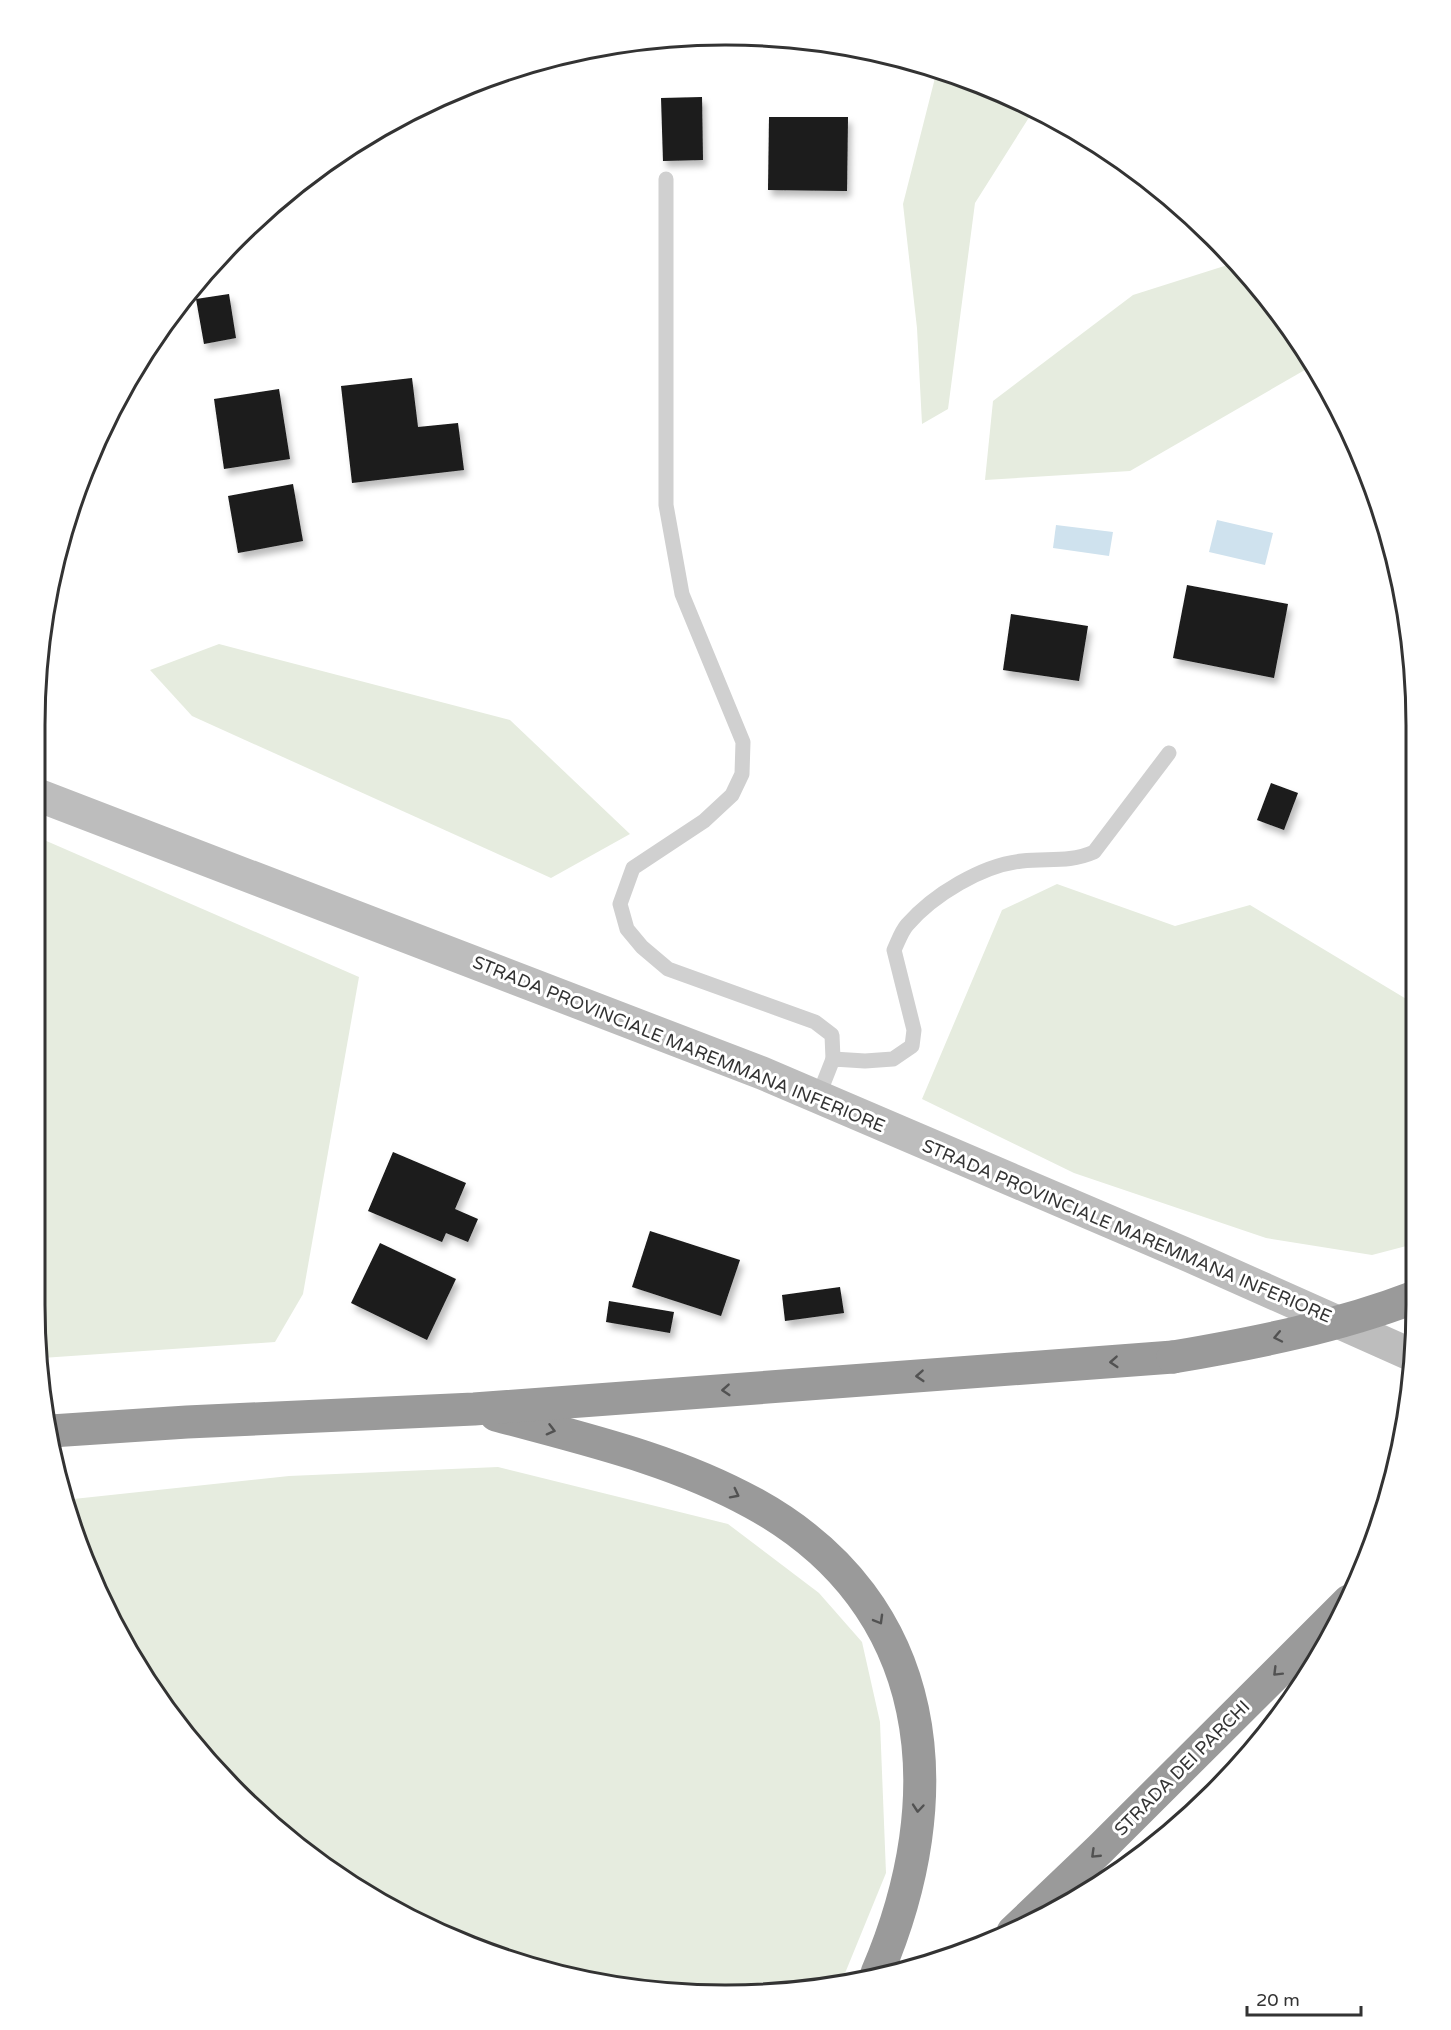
<svg xmlns="http://www.w3.org/2000/svg" width="1451" height="2030" viewBox="0 0 1451 2030" font-family="'Varela Round',sans-serif">
  <defs>
    <filter id="shadow"><feDropShadow dx="3.5" dy="6" stdDeviation="3" flood-color="#0004"/></filter>
  </defs>
  <rect width="100%" height="100%" fill="#fff"/>
  <g fill="#e6ecdf">
    <path d="M937 70 1035 108 975 203 948 409 922 424 917 328 903 204Z"/>
    <path d="M1237 262 1245 270 1310 367 1130 471 985 480 993 401 1133 295Z"/>
    <path d="M219 644 510 720 630 834 551 878 192 716 150 670Z"/>
    <path d="M35 836 359 977 303 1294 275 1342 42 1358 35 1304Z"/>
    <path d="M1057 884 1175 926 1250 905 1413 1003 1414 1244 1372 1255 1266 1238 1074 1173 922 1099 1002 910Z"/>
    <path d="M498 1467 728 1524 819 1593 862 1642 880 1722 886 1873 841 1983 815 1990H635L546 1972 420 1924 270 1824 151 1688 87 1569 64 1500 289 1476Z"/>
  </g>
  <g fill="#cfe2ee">
    <path d="M1217 520 1273 533 1265 565 1209 552Z"/>
    <path d="M1056 525 1113 532 1109 556 1053 548Z"/>
  </g>
  <g fill="#1a1a1a" filter="url(#shadow)">
    <path d="M702 97 703 160 663 161 661 98Z"/>
    <path d="M769 117H848L847 191 768 190Z"/>
    <path d="M229 294 236 338 204 344 196 299Z"/>
    <path d="M412 378 418 427 458 423 464 470 352 483 341 386Z"/>
    <path d="M279 389 290 459 224 469 214 399Z"/>
    <path d="M293 484 303 541 238 553 228 496Z"/>
    <path d="M1187 585 1288 604 1274 678 1173 658Z"/>
    <path d="M1011 614 1088 626 1079 681 1003 670Z"/>
    <path d="M1271 783 1298 793 1284 830 1257 820Z"/>
    <path d="M393 1152 466 1183 455 1209 478 1219 468 1242 446 1233 442 1242 368 1211Z"/>
    <path d="M650 1231 740 1260 721 1316 632 1287Z"/>
    <path d="M380 1243 456 1279 427 1340 351 1303Z"/>
    <path d="M840 1287 844 1313 785 1321 782 1295Z"/>
    <path d="M609 1301 674 1312 670 1333 606 1322Z"/>
  </g>
  <g fill="none" stroke-linecap="round" stroke-linejoin="round">
    <g stroke="#d0d0d0" stroke-width="15">
      <path d="M666 179V505L682 594 743 742 742 774 732 795 704 821 633 868 620 904 627 929 642 947 668 969 815 1022 832 1035 833 1059"/>
      <path d="M818 1097 833 1059 865 1061 893 1059 912 1046 914 1030 894 950C898 942 901 932 907 925 933 895 982 865 1022 861 1048 858 1069 863 1094 852L1169 753"/>
    </g>
    <path stroke="#bdbdbd" stroke-width="33" d="M35 794 762 1073 1183 1253 1414 1356"/>
    <g stroke="#9a9a9a" stroke-width="33">
      <path d="M496 1415C584 1439 673 1459 753 1503 937 1604 953 1796 877 1973"/>
      <path d="M51 1431 187 1422 474 1409 1173 1357"/>
      <path d="M1013 1932 1100 1849 1349 1601"/>
    </g>
    <path stroke="#9a9a9a" stroke-width="33" d="M1173 1357C1255 1343 1337 1327 1415 1297"/>
  </g>
  <defs><path id="oneway-chevron" d="M-2-3.5L2.5 0L-2 3.5" fill="none" stroke-width="1.6" stroke-linecap="round" stroke-linejoin="round" transform="scale(1.5)"/></defs>
  <g stroke="#525252">
    <use href="#oneway-chevron" transform="translate(1278 1337) rotate(168)"/>
    <use href="#oneway-chevron" transform="translate(1114 1362) rotate(176)"/>
    <use href="#oneway-chevron" transform="translate(920 1376) rotate(176)"/>
    <use href="#oneway-chevron" transform="translate(726 1390) rotate(176)"/>
    <use href="#oneway-chevron" transform="translate(551 1430) rotate(15)"/>
    <use href="#oneway-chevron" transform="translate(735 1494) rotate(27)"/>
    <use href="#oneway-chevron" transform="translate(879 1620) rotate(60)"/>
    <use href="#oneway-chevron" transform="translate(1277 1672) rotate(135)"/>
    <use href="#oneway-chevron" transform="translate(918 1808) rotate(95)"/>
    <use href="#oneway-chevron" transform="translate(1095 1854) rotate(136)"/>
  </g>
  <g text-anchor="middle" dominant-baseline="central" stroke-width="6" stroke-linejoin="round" paint-order="stroke">
    <g font-size="18" fill="#333" stroke="#fff">
      <text transform="translate(679 1044) rotate(22)">STRADA PROVINCIALE MAREMMANA INFERIORE</text>
      <text transform="translate(1127 1231) rotate(23)">STRADA PROVINCIALE MAREMMANA INFERIORE</text>
      <text transform="translate(1182 1768) rotate(-45)">STRADA DEI PARCHI</text>
    </g>
  </g>
  <path d="M0 0H1451V2030H0ZM725 45H726A680 680 0 0 1 1406 725V1305A680 680 0 0 1 726 1985H725A680 680 0 0 1 45 1305V725A680 680 0 0 1 725 45Z" fill="#fff" fill-rule="evenodd"/>
  <path fill="none" stroke="#333" stroke-width="3" d="M725 45H726A680 680 0 0 1 1406 725V1305A680 680 0 0 1 726 1985H725A680 680 0 0 1 45 1305V725A680 680 0 0 1 725 45Z"/>
  <path d="M1247 2006v9h114v-9" fill="none" stroke="#333333" stroke-width="3"/>
  <text x="1256" y="2006" font-size="18" fill="#333333" stroke="#ffffff" stroke-width="4.5" paint-order="stroke">20 m</text>
</svg>
